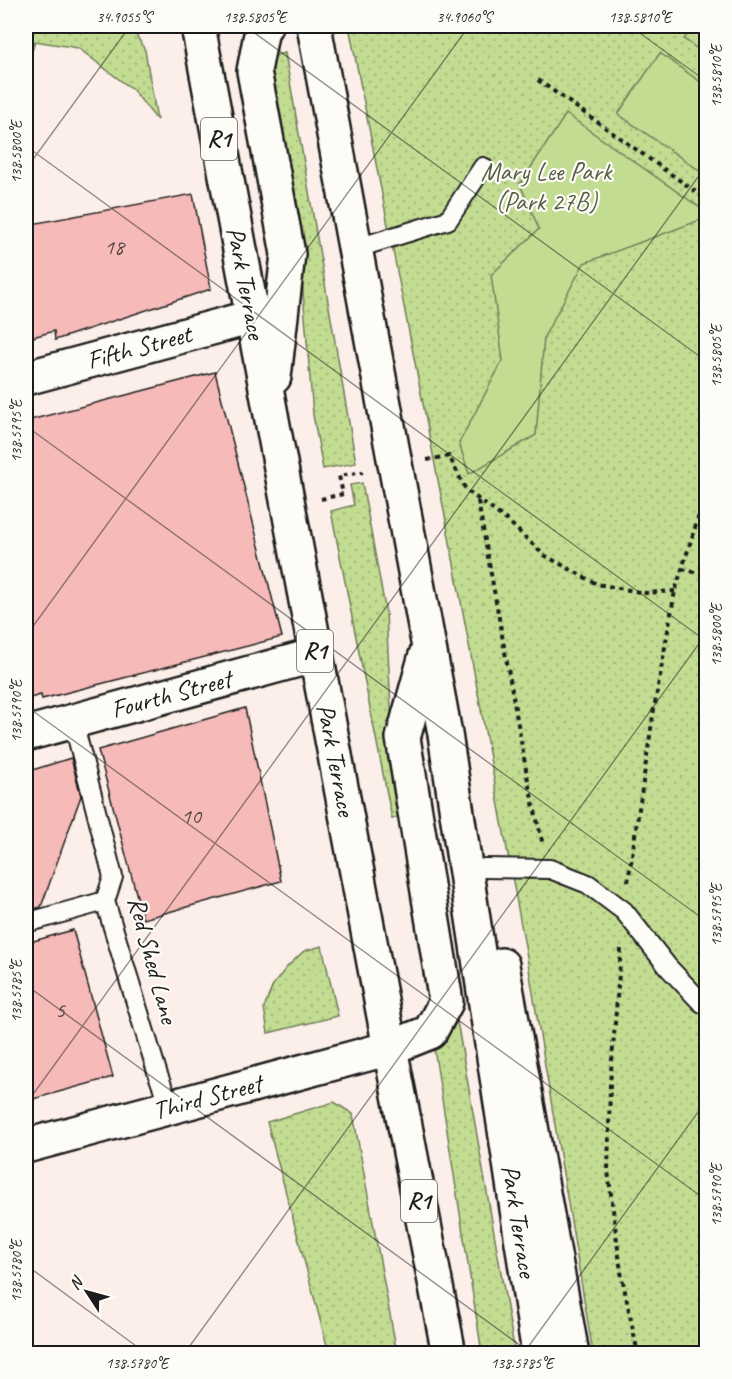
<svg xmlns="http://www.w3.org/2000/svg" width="732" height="1379" viewBox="0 0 732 1379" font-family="Caveat,sans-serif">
  <defs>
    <pattern id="green-dots" width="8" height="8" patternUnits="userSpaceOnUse" patternTransform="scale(1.5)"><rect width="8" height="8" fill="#c2dc92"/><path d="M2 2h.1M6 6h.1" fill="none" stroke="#a6bc7d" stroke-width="1.8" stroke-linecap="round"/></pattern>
  </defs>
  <rect width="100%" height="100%" fill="#fcefea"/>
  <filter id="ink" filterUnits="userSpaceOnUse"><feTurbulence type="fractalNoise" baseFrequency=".0167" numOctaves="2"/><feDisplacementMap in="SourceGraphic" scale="12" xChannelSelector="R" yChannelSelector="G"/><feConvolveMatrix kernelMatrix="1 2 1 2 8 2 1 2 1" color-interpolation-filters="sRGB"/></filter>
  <g filter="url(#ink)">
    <g fill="url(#green-dots)" stroke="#6f7c57" stroke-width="1.5">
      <path d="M26 26H131L145 50 157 120 133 90 78 48 35 41 29 62 26 60Z"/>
      <path d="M349 26H706V1353H593L527 957 446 521Z"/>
      <path d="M285 53 356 463 323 469 313 415 299 243 271 82 272 56Z"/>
      <path d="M362 483 386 613 392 728 407 815 392 819 331 511 354 505 350 485Z"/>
      <path d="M322 946 338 1016 268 1033 264 1008 273 985 286 968 304 951Z"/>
      <path d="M457 1021 515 1353H482L434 1048C445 1041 451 1033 457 1021Z"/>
      <path d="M334 1102 353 1114 397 1353H329L267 1122Z"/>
    </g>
    <g fill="#c2dc92" stroke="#6f7c57" stroke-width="1.5">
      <path d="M694 26H706V55L684 39Z"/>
      <path d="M660 53 706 86V175L618 114Z"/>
      <path d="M566 114 706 212V218L584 263 544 337 536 435 469 474 459 443 503 360 491 275 539 229 520 184Z"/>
    </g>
    <g fill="#f6bab8" stroke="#1c1c1c" stroke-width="1.5">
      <path d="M193 194 211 289 55 340 54 331 26 339V225Z"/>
      <path d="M215 372 282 637 42 699 41 695 26 699V421Z"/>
      <path d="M245 708 281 881 143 919 98 750Z"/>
      <path d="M71 758 81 796 41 907 26 911V772Z"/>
      <path d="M73 930 113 1077 26 1101V943Z"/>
    </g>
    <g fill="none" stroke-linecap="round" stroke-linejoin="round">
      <g stroke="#1c1c1c" stroke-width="22">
        <g id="lane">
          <path d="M354 249 448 220 483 167"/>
          <path d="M73 721 113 877 105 901 158 1075 170 1107"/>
          <path d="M484 868 550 869 588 884 624 911 668 967 701 1002 706 1005"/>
          <path d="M26 923 105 901"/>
        </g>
      </g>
      <g stroke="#1c1c1c" stroke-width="38">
        <g id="street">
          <path d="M26 378 252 317"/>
          <path d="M26 734 316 655"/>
          <path d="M26 1146 390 1048"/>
        </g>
      </g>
      <g stroke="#1c1c1c" stroke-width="38">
        <g id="highway">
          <path d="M198 26 390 1048 449 1354"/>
          <path d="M265 26 262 29 254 71 288 254 274 377"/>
          <path d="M314 26 445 734 539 1354"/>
          <path d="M502 965 572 1354"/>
          <path d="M390 1048 430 1032 446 1002 403 738 426 655"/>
        </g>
      </g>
      <g stroke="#1c1c1c" stroke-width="4" stroke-dasharray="4.5 4.5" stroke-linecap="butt">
        <path d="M538 80 706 199"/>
        <path d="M427 460 449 456 466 490 509 522 544 555 597 584 645 593 675 591"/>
        <path d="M321 499 343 494 339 476 363 472"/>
        <path d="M478 501 529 786 543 845"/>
        <path d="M682 569 706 575"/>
        <path d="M628 882 654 709 675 591 706 493"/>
        <path d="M621 949 610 1084 608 1171 621 1272 638 1354"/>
      </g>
      <use href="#lane" stroke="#fdfcf7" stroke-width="18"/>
      <use href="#street" stroke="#fdfcf7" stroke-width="33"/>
      <use href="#highway" stroke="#fdfcf7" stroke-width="33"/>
    </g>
  </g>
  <path fill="none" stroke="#1c1c1c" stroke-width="1.5" stroke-opacity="0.45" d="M245 26 706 361M630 26 706 81M26 146 706 641M26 169 130 26M26 426 706 921M26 636 469 26M26 706 706 1200M26 985 532 1354M26 1104 706 166M26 1265 147 1354M184 1354 706 634M523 1354 706 1101"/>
  <g text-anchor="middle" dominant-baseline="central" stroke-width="4.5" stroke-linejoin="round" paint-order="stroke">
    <g font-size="22" fill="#524443">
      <text x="114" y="247">18</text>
      <text x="191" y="816">10</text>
      <text x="60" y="1010">5</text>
    </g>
    <g fill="#fdfcf7" stroke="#605f5e" stroke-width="1.5">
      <rect x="201" y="118" width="36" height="42" rx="4.5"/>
      <rect x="297" y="630" width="36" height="42" rx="4.5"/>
      <rect x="401" y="1180" width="36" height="42" rx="4.5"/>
    </g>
    <g font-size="24" font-weight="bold" fill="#1c1c1c">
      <text x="219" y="139">R1</text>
      <text x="315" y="651">R1</text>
      <text x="419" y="1201">R1</text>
    </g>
    <g font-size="26" fill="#565f45" stroke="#fdfcf7">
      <text x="546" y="171">Mary Lee Park<tspan x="546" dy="30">(Park 27B)</tspan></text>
    </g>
    <g font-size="26" fill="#1c1c1c" stroke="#fdfcf7">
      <text transform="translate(246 283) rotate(79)">Park Terrace</text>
      <text transform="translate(139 347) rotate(-15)">Fifth Street</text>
      <text transform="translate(171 694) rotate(-15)">Fourth Street</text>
      <text transform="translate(336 760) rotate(79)">Park Terrace</text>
      <text transform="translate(153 960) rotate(75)">Red Shed Lane</text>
      <text transform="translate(207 1097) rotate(-15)">Third Street</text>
      <text transform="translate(519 1221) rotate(81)">Park Terrace</text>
    </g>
  </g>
  <rect width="732" height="1379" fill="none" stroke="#fdfcf7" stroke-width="66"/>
  <g transform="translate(87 1292) rotate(306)" stroke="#fdfcf7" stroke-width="4.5" paint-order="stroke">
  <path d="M0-4.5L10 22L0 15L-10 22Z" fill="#1c1c1c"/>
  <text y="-9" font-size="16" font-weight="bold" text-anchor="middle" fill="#1c1c1c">N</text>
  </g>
  <rect x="33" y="33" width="666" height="1313" fill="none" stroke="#1c1c1c" stroke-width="2"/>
  <g font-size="15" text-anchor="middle" fill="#1c1c1c">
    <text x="124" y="22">34.9055°S</text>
    <text x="255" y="22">138.5805°E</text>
    <text x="464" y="22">34.9060°S</text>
    <text x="640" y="22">138.5810°E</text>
    <text transform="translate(716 76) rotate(-90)" y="5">138.5810°E</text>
    <text transform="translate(16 152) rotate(-90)" y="5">138.5800°E</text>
    <text transform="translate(716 356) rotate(-90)" y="5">138.5805°E</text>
    <text transform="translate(16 431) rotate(-90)" y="5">138.5795°E</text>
    <text transform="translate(716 635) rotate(-90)" y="5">138.5800°E</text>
    <text transform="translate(16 711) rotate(-90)" y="5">138.5790°E</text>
    <text transform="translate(716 915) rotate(-90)" y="5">138.5795°E</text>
    <text transform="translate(16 991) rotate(-90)" y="5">138.5785°E</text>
    <text transform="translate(716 1195) rotate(-90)" y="5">138.5790°E</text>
    <text transform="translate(16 1271) rotate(-90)" y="5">138.5780°E</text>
    <text x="137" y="1368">138.5780°E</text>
    <text x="522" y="1368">138.5785°E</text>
  </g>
</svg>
